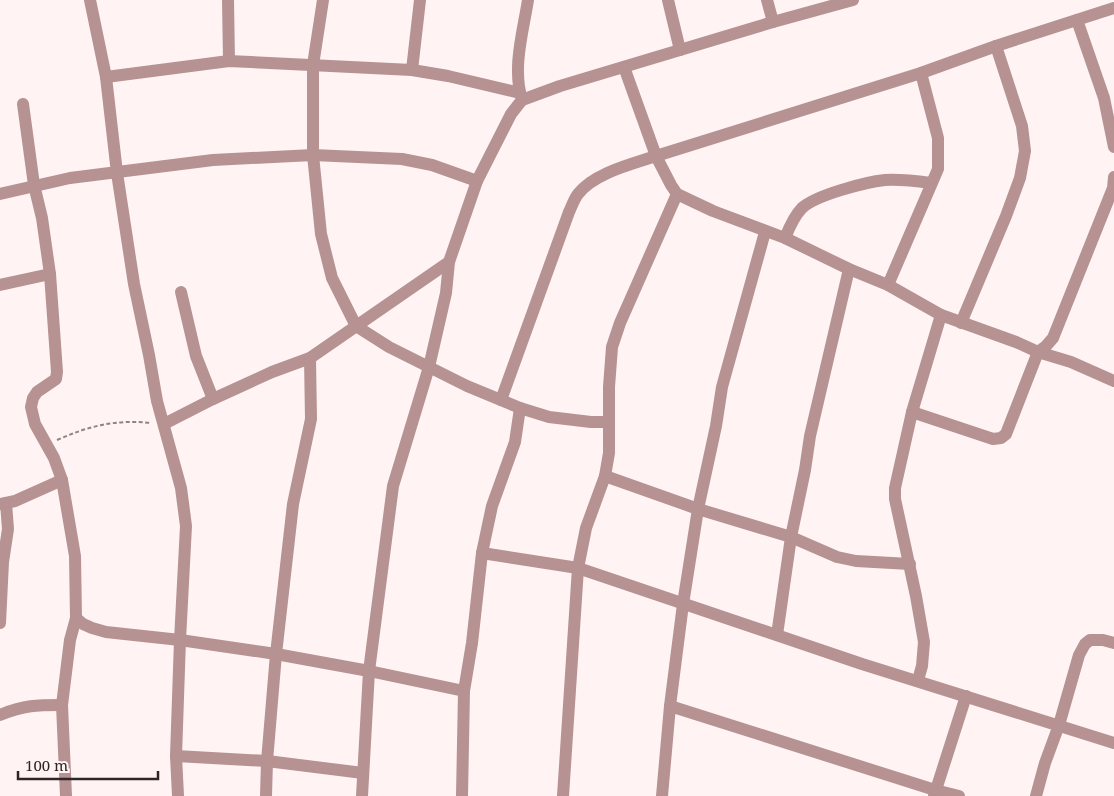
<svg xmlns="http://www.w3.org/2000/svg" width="1114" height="796" viewBox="0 0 1114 796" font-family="'Noto Serif',serif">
  <rect width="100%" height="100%" fill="#fff3f3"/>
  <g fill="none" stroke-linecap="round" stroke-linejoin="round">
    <path stroke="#8f8383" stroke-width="2" stroke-dasharray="4 2.5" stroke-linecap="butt" d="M57 440C89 426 116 419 151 423"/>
    <g stroke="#b79292" stroke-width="12">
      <path d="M90 0 106 77 117 173 134 284 149 355 157 401 181 488 186 526 180 640 176 756 178 796"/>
      <path d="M228 0 229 61"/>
      <path d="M323 0 313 65V155L321 234 332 278 356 326 389 347 467 386 520 408 549 417 591 422H609"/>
      <path d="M668 0 680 50"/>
      <path d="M767 0 773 22"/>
      <path d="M1077 20 1104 98 1114 147"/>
      <path d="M624 67 656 156 671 185 677 194 713 211 785 238 849 269 888 285 941 315 1016 342 1038 352 1071 362 1114 381"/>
      <path d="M412 70 420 0"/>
      <path d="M106 77 229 61 412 70 448 76 520 93"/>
      <path d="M522 100C512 68 523 32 528 0"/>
      <path d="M23 104 34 185 42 218 50 274 57 372 56 379 37 392 33 398 31 407 35 424 54 458 62 480 75 556 76 618 70 640 62 705 66 796"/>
      <path d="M0 194 70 178 213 160 313 155 402 159 432 165 477 181"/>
      <path d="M785 238C789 228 794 216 802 208 816 195 866 182 885 180 901 179 916 181 931 183"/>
      <path d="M0 285 50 274"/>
      <path d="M888 285 938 169V138L921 73"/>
      <path d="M181 292 196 356 213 399"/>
      <path d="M961 323 1006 216 1020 178 1025 151 1022 126 996 46"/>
      <path d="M501 400 569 212C572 206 574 199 578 194 594 173 632 164 656 156L921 73 996 46 1114 8"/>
      <path d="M912 412 993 439 1001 438 1006 434 1038 352 1046 346 1053 338 1113 188 1114 177"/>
      <path d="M164 424 213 399 272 372 310 358 449 262 477 181 511 114 522 100 560 86 773 22 853 0"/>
      <path d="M605 476 698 509 791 537 837 557 856 561 910 564"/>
      <path d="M0 504 15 501 62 480"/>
      <path d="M482 553 578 568 862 664 1114 743"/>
      <path d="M76 618 83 624 92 628 106 632 180 640 276 654 369 671 464 691"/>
      <path d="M0 623 3 562 8 529 6 503"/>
      <path d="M777 635 791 537 805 470 810 436 849 269"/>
      <path d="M918 680 922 666 924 642 916 596 895 499V488L912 412 941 315"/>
      <path d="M670 706 935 790 959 796"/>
      <path d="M0 715C24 705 37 705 62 705"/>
      <path d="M176 756 267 761 363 773"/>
      <path d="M266 796 267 761 276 654 293 504 311 419 310 358"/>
      <path d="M362 796 369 671 393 486 429 367 446 293 449 262"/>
      <path d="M462 796 464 691 472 643 482 553 492 506 515 442 520 408"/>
      <path d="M563 796 578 568 586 528 605 476 609 453V387L612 347 620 323 677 194"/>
      <path d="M662 796 670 706 683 604 698 509 716 426 722 387 765 232"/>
      <path d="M934 796 966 696"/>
      <path d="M1036 796 1045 763 1059 725 1079 655 1085 644 1090 640H1103L1114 643"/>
    </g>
  </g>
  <path d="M18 771v8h140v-8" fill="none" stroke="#302525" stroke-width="2.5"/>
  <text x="25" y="771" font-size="15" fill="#302525" stroke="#fff3f3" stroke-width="4" paint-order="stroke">100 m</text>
</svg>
